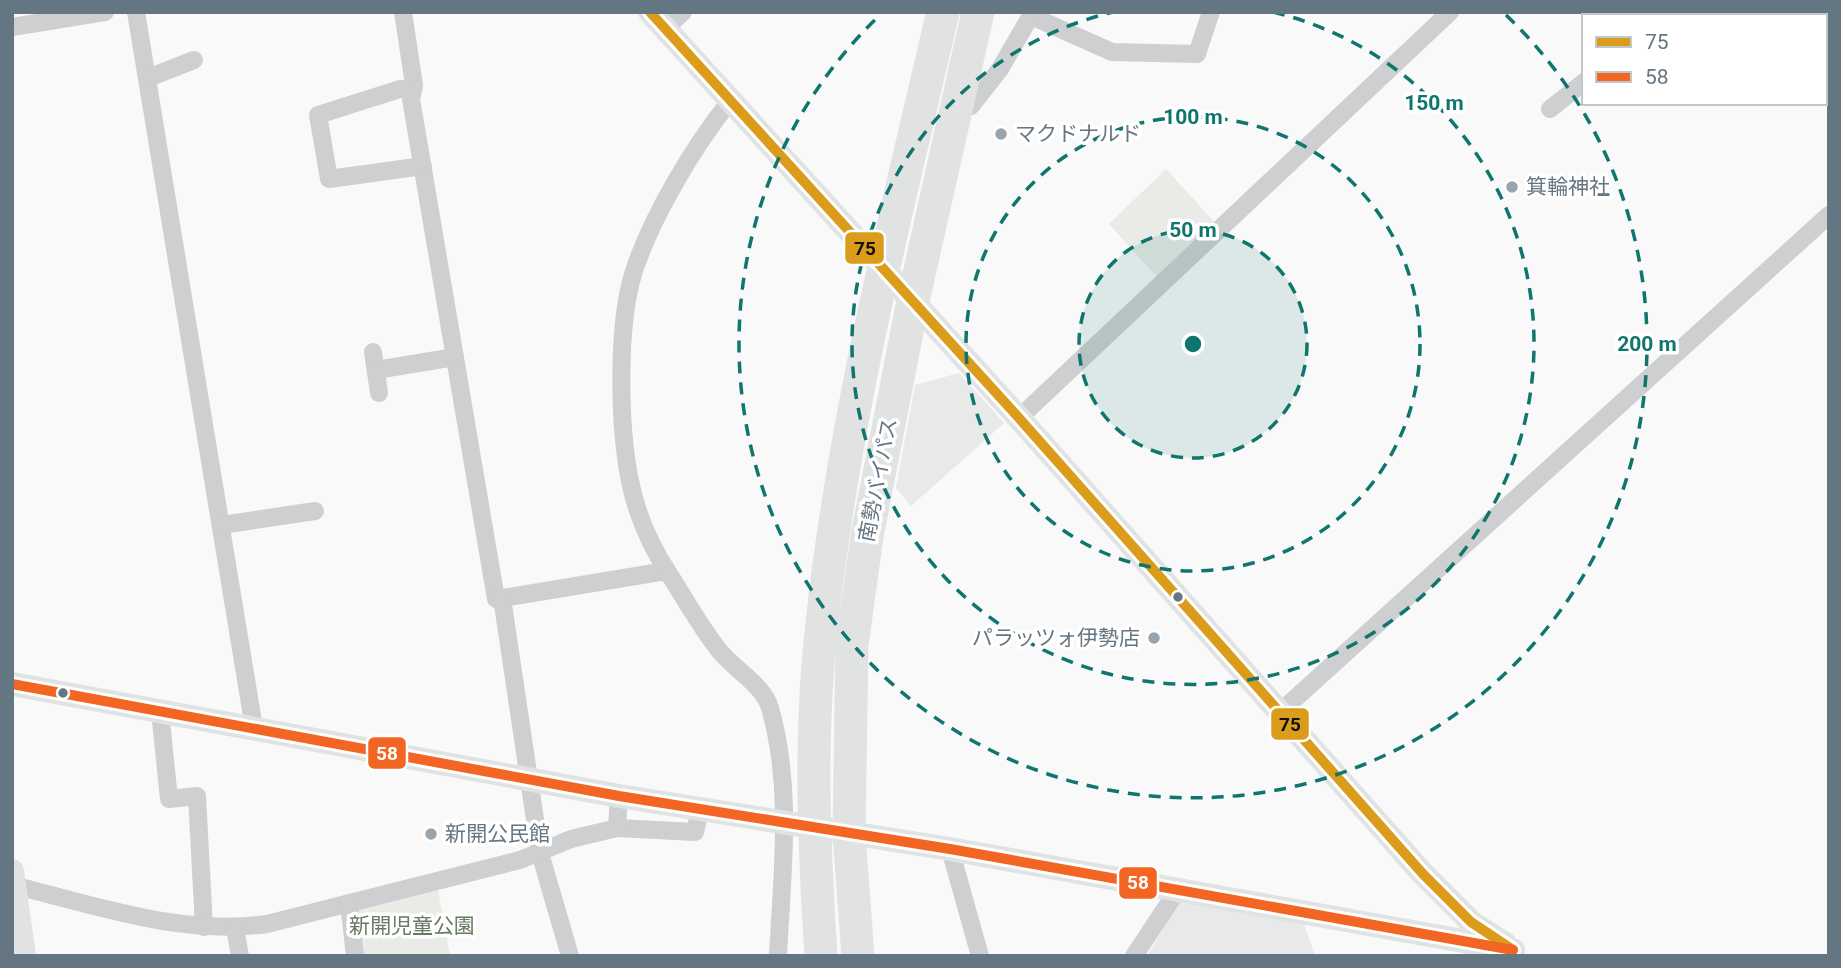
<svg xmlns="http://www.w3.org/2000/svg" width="1841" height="968" viewBox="0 0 1841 968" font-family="Roboto,'Noto Sans JP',sans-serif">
  <rect width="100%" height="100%" fill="#f9f9f9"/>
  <g fill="#e8e9e9">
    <path d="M959 373 1004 423 911 506 896 488 915 385Z"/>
    <path d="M1181 899 1304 924 1315 956H1147Z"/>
  </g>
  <g fill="#e8ebe6">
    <path d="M1166 169 1217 225 1157 277 1109 224Z"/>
    <path d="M438 890 450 956H361L356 909Z"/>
  </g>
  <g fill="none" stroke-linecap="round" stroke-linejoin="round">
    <g stroke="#cecfd0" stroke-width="18">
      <path d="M136 12 254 728"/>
      <path d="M403 12 414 85 411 99 496 599 666 571"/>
      <path d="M1824 12 1829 18"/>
      <path d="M1031 16 1112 52 1197 54 1211 12"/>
      <path d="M1656 16 1660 12"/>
      <path d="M12 27 105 12"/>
      <path d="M665 29 683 12"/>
      <path d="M148 78 194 60"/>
      <path d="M413 89H400L318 115 329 179 423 166"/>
      <path d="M730 101C694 146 652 216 634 271 617 323 619 422 629 476 635 510 650 545 669 574 685 599 700 626 718 649 733 669 763 684 770 708 793 789 782 873 778 956"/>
      <path d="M971 106 1000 69 1033 12"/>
      <path d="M1550 109 1584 82"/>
      <path d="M373 352 379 393"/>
      <path d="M376 370 455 357"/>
      <path d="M1019 418 1450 12"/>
      <path d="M222 525 315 511"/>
      <path d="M502 598 540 853 570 956"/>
      <path d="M160 711 169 799 197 796 204 927"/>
      <path d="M1278 714 1829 215"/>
      <path d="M617 828 695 832 700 810"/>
      <path d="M950 849 980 956"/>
      <path d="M12 885C95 905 181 936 267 924L520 860 571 839 617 828 619 796"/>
      <path d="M349 903 355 956"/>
      <path d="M235 928 240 956"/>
      <path d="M1134 956 1177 891"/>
    </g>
    <g stroke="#e1e2e2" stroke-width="24">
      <path d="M650 12 1019 418 1423 874 1471 922 1505 944"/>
      <path d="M12 684 619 796 950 849 1513 950"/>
      <path d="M12 871 24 956"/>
    </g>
    <g stroke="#e1e2e2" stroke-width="33">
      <path d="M821 956C814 845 809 734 822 623 844 417 896 214 943 12"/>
      <path d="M858 956 849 834 852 645 867 536 913 301 978 12"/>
    </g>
    <g stroke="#fff" stroke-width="16">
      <path id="bus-1" d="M650 12 1019 418 1423 874 1471 922 1513 950"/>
    </g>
    <g stroke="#fff" stroke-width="16">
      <path id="bus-2" d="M12 684 619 796 950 849 1513 950"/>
    </g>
    <use href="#bus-1" stroke="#da9c1a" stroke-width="10"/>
    <use href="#bus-2" stroke="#f26522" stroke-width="10"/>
  </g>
  <circle cx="1193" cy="344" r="114" fill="#0f766e" fill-opacity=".12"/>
  <g fill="none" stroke="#0f766e" stroke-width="3.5" stroke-dasharray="12 9">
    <circle cx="1193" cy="344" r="114"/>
    <circle cx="1193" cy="344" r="227"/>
    <path d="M1273 12A341 341 0 1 1 1113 12"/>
    <path d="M1506 15A454 454 0 1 1 880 15"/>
  </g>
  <g fill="#99a4ac" stroke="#fff" stroke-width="2.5">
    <circle cx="1001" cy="134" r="7"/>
    <circle cx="1512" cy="187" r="7"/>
    <circle cx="1154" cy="638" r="7"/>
    <circle cx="431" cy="834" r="7"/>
  </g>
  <g fill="#657683" stroke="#fff" stroke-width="2.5">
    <circle cx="1178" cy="597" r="6"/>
    <circle cx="63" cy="693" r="6"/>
  </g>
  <g text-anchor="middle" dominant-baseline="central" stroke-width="7" stroke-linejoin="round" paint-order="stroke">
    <g font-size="21" fill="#657683" stroke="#fff" text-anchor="start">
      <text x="1015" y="134">マクドナルド</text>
      <text x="1526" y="187">箕輪神社</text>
      <text x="1140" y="638" text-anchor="end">パラッツォ伊勢店</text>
      <text x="445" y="834">新開公民館</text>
    </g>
    <g font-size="21" fill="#657683" stroke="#fff">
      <text transform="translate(878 480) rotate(-79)">南勢バイパス</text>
    </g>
    <g font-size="21" fill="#687a64" stroke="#fff">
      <text x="412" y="926">新開児童公園</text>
    </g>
  </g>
  <circle cx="1193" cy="344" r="10" fill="#0f766e" stroke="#fff" stroke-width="3.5"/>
  <g font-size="21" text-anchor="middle" font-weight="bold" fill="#0f766e" stroke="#fff" stroke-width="7" stroke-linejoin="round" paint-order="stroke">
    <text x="1434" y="110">150 m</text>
    <text x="1193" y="124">100 m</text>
    <text x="1193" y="237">50 m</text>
    <text x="1647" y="351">200 m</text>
  </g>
  <g stroke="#fff" stroke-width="2.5">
    <rect x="844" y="231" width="41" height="34" rx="7" fill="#da9c1a"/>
    <rect x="1270" y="707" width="40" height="34" rx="7" fill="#da9c1a"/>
    <rect x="367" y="736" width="40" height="34" rx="7" fill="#f26522"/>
    <rect x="1118" y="866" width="40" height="34" rx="7" fill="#f26522"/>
  </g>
  <g font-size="19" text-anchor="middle" font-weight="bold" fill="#fff">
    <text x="387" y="760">58</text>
    <text x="1138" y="889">58</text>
  </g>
  <g font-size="19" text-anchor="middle" font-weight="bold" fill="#111">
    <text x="865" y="255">75</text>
    <text x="1290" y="731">75</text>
  </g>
  <rect width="1841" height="968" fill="none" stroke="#657683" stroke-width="28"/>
  <rect x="1582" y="14" width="245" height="91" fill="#ffffff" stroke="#c1c8cd" stroke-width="2"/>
  <rect x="1596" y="37" width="35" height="10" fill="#da9c1a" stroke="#c1c8cd" stroke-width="2"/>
  <text x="1645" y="49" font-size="21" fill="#657683">75</text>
  <rect x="1596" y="72" width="35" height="10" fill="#f26522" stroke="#c1c8cd" stroke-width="2"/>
  <text x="1645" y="84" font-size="21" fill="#657683">58</text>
</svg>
